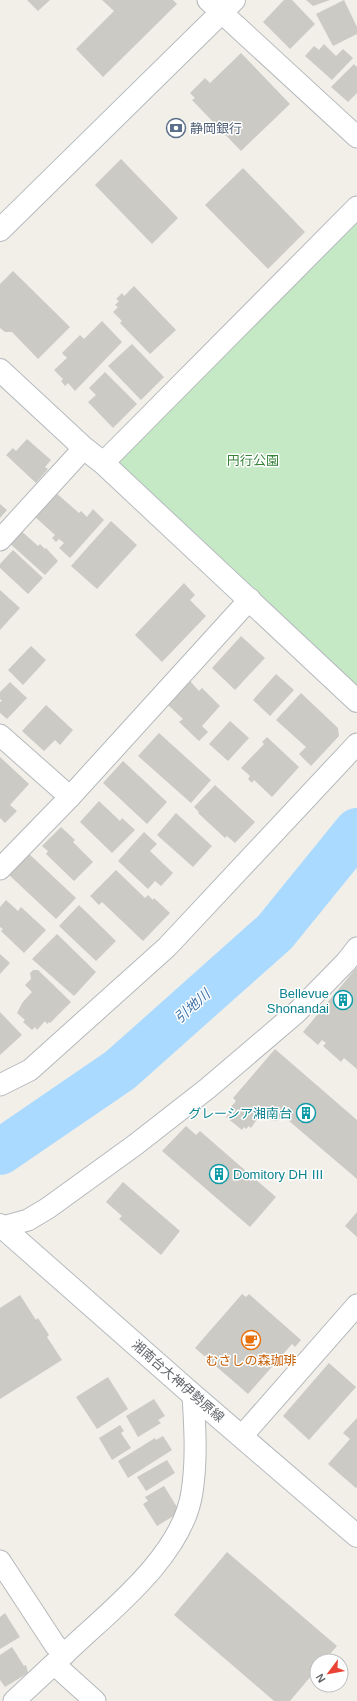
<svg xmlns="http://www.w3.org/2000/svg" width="357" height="1701" viewBox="0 0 357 1701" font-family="Helvetica,'Noto Sans JP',sans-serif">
  <rect width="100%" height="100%" fill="#f1efe8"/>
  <path fill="#c5e8c5" d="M357 207V701L103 463Z"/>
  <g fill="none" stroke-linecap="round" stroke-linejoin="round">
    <path stroke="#aadaff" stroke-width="46" d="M0 1152 120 1070 275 932 357 831"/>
  </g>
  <g fill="#cccac5">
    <path d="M27 0H50L38 11Z"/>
    <path d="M102 0H173L177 4 103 77 76 49 114 11Z"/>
    <path d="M284 0H292L315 24 290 49 263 22Z"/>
    <path d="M306 0H330L313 6Z"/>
    <path d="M344 0 357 27V34L333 46 316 14Z"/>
    <path d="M324 44 336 56 343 49 353 58 332 80 305 56 314 46 319 50Z"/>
    <path d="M241 53 290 104 241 151 192 100 195 98 190 93 205 78 210 83Z"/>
    <path d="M354 64 357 67V93L348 102 331 87Z"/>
    <path d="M121 159 178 218 152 244 95 185Z"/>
    <path d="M243 168 305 232 268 269 205 205Z"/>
    <path d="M13 271 70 327 38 359 12 332H5L0 328V284Z"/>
    <path d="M134 286 176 330 150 354 120 323 122 321 113 312 118 307 115 305 119 301 116 299 122 293 124 296Z"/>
    <path d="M102 321 122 342 75 391 68 383 65 386 61 381 63 379 54 370 67 358 62 353 80 335 84 339Z"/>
    <path d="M132 344 164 377 141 400 108 366Z"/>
    <path d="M105 372 137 404 113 428 88 402 96 395 89 388Z"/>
    <path d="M27 439 51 460 45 467 48 469 36 483 6 455 13 448 16 451Z"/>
    <path d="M55 492 79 513 81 511 87 517 93 509 104 520 70 558 59 548 64 543 59 539 56 542 52 538 55 535 34 516Z"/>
    <path d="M0 504 7 510 0 518Z"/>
    <path d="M111 521 137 545 97 589 71 566Z"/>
    <path d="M18 528 38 546 40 544 45 549 46 548 58 561 45 575 7 541Z"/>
    <path d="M13 550 43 578 28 594 0 568V564Z"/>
    <path d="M184 583 195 595 190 600 206 616 162 662 135 635Z"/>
    <path d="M0 590 20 608 0 630Z"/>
    <path d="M241 636 265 658 235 690 212 668Z"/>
    <path d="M31 646 46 660 23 685 8 670Z"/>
    <path d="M276 674 294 690 270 716 253 700Z"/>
    <path d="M190 681 199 691 202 688 220 706 202 726 208 732 199 741 179 722 183 719 168 705Z"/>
    <path d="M10 682 27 698 7 719 0 713V702L2 701 0 699V692Z"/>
    <path d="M301 693 338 728 339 736 311 766 299 754 306 747 276 720Z"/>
    <path d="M46 705 73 730 60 745 55 740 44 751 22 731Z"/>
    <path d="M230 721 249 738 228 761 209 744Z"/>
    <path d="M159 733 211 780 191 803 138 756Z"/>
    <path d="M267 737 299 767 272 797 254 780 252 783 248 779 250 776 241 768 264 744 262 742Z"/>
    <path d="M0 757 29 784 10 805 17 811 5 823 0 818Z"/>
    <path d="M123 761 167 802 147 824 103 783Z"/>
    <path d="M215 785 255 822 235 843 227 836 225 838 198 813 199 812 194 807Z"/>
    <path d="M99 801 120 821 122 818 135 830 112 853 80 822Z"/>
    <path d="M176 813 212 846 193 867 157 835Z"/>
    <path d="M61 827 75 840 73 842 93 862 74 881 46 854 48 851 42 846Z"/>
    <path d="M144 832 157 844 150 851 173 873 161 886 155 881 148 889 118 861Z"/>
    <path d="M27 852 76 898 56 919 8 874Z"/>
    <path d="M116 870 145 898 148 895 153 900 154 898 170 913 143 941 102 902 99 905 90 896Z"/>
    <path d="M6 900 18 911 21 907 46 930 24 953 1 931 3 929 0 927V907Z"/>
    <path d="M79 905 116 941 96 961 59 926Z"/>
    <path d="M57 934 96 972 74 996 32 959Z"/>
    <path d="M0 954 10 963 0 974Z"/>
    <path d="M357 967V1069L344 1058 341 1062 323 1046 326 1043 322 1040 318 1045 303 1032Z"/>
    <path d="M33 970H38L71 1002 50 1023 49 1022 47 1024 45 1021 37 1030 35 1027 32 1030 23 1022 25 1020 17 1013 22 1003 32 992 25 985 31 979 30 973Z"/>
    <path d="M0 1012 22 1035 0 1055Z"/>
    <path d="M275 1049 357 1120V1179L282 1115 277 1121H272L262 1112 251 1128 249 1126 246 1129 244 1127 242 1130 226 1117 232 1110 230 1108 236 1101 233 1098Z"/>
    <path d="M186 1126 196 1135 200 1131 276 1197 250 1227 162 1151Z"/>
    <path d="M123 1182 180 1231 161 1255 119 1219 122 1216 106 1202Z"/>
    <path d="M357 1212V1237L345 1226Z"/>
    <path d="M242 1294 246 1297 249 1294 301 1340 295 1347 292 1344 248 1394 195 1348Z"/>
    <path d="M20 1295 36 1320 38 1318 49 1335 47 1337 62 1360 0 1399V1308Z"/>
    <path d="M329 1363 356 1387 309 1440 283 1416Z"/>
    <path d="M108 1377 128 1409 97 1429 76 1397Z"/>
    <path d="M154 1399 165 1416 158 1420 161 1423 138 1437 126 1416Z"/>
    <path d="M357 1418V1487L356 1488 328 1464 350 1439 343 1433Z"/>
    <path d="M120 1425 124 1431 121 1433 131 1448 112 1460 99 1438Z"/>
    <path d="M163 1436 172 1450 128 1478 118 1461 155 1438 156 1440Z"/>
    <path d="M167 1460 175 1473 146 1491 137 1477Z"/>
    <path d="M164 1486 180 1512 157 1526 143 1504 148 1501 145 1497Z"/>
    <path d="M227 1552 337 1646 324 1661H317V1669L290 1701H274L174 1615Z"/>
    <path d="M5 1613 20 1637 0 1649V1617Z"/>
    <path d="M12 1647 24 1666 26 1665 28 1673 5 1687 0 1680V1655Z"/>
  </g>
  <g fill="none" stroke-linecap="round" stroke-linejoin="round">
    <g stroke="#b5b8bc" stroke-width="23">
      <g id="street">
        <path d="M208 0 357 137"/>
        <path d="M103 463 357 207"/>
        <path d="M0 540 84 448"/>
        <path d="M0 735 70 797"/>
        <path d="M0 869 70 797 250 599"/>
        <path d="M0 1085 30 1070 167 947 357 744"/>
        <path d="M0 1228 28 1220 48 1208 135 1145 208 1088 296 1013 346 962 357 948"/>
        <path d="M242 1436 357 1305"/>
        <path d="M0 1561 55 1645 65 1654"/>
        <path d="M54 1664 95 1701"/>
        <path d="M14 1701C38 1679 61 1657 85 1635 125 1599 184 1548 192 1492 197 1460 195 1428 193 1395"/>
      </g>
    </g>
    <g stroke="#b6babf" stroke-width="24">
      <g id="secondary">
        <path d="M0 230 234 0"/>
        <path d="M0 370 84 448 103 463 357 701"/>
        <path d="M0 1225 193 1395 357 1536"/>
      </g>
    </g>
    <use href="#street" stroke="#fff" stroke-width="21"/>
    <use href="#secondary" stroke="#fff" stroke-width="22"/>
  </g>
  <defs>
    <g id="bank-ring" transform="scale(1)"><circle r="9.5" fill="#fff" stroke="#5c6f8a" stroke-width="1.5"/><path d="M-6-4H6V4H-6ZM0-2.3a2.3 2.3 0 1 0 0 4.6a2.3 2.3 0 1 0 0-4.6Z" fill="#5c6f8a"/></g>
    <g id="building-ring" transform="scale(1)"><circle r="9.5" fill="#fff" stroke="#0f9aa8" stroke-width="1.5"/><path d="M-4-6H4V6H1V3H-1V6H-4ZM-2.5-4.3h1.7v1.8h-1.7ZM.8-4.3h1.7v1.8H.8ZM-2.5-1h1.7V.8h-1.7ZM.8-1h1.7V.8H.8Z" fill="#0f9aa8"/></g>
    <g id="cafe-ring" transform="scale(1)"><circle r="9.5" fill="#fff" stroke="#e8710a" stroke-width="1.5"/><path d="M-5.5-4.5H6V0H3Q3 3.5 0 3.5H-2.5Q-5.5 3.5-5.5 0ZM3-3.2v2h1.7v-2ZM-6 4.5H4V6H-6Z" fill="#e8710a"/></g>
  </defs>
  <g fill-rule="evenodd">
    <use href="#bank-ring" x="176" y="128"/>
    <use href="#building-ring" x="343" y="1000"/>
    <use href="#building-ring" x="306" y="1113"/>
    <use href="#building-ring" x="219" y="1174"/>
    <use href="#cafe-ring" x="251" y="1340"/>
  </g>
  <g text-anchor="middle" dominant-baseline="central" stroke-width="3" stroke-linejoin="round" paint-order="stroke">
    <g font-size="13" fill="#4e5e75" stroke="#fff" text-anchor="start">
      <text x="190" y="128">静岡銀行</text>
    </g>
    <g font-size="13" fill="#348238" stroke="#fff">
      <text x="253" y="460">円行公園</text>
    </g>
    <g font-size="13" fill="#0d838f" stroke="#fff" text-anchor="end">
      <text x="329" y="993">Bellevue<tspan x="329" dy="15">Shonandai</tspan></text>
      <text x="292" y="1113">グレーシア湘南台</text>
      <text x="233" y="1174" text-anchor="start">Domitory DH Ⅲ</text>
    </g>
    <g font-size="13" fill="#c56008" stroke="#fff">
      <text x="251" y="1360">むさしの森珈琲</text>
    </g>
    <g font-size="13" fill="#5f6368" stroke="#fff">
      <text transform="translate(178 1381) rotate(41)">湘南台大神伊勢原線</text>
    </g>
    <g font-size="14" font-style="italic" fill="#4174aa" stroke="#fff">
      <text transform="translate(192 1006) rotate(-42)">引地川</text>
    </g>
  </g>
  <g transform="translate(329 1673) rotate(238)"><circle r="19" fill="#ffffff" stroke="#bfc1c3"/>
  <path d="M0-3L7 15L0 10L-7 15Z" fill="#ea4335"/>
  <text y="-6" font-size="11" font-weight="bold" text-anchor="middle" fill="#5f6368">N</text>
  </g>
</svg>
